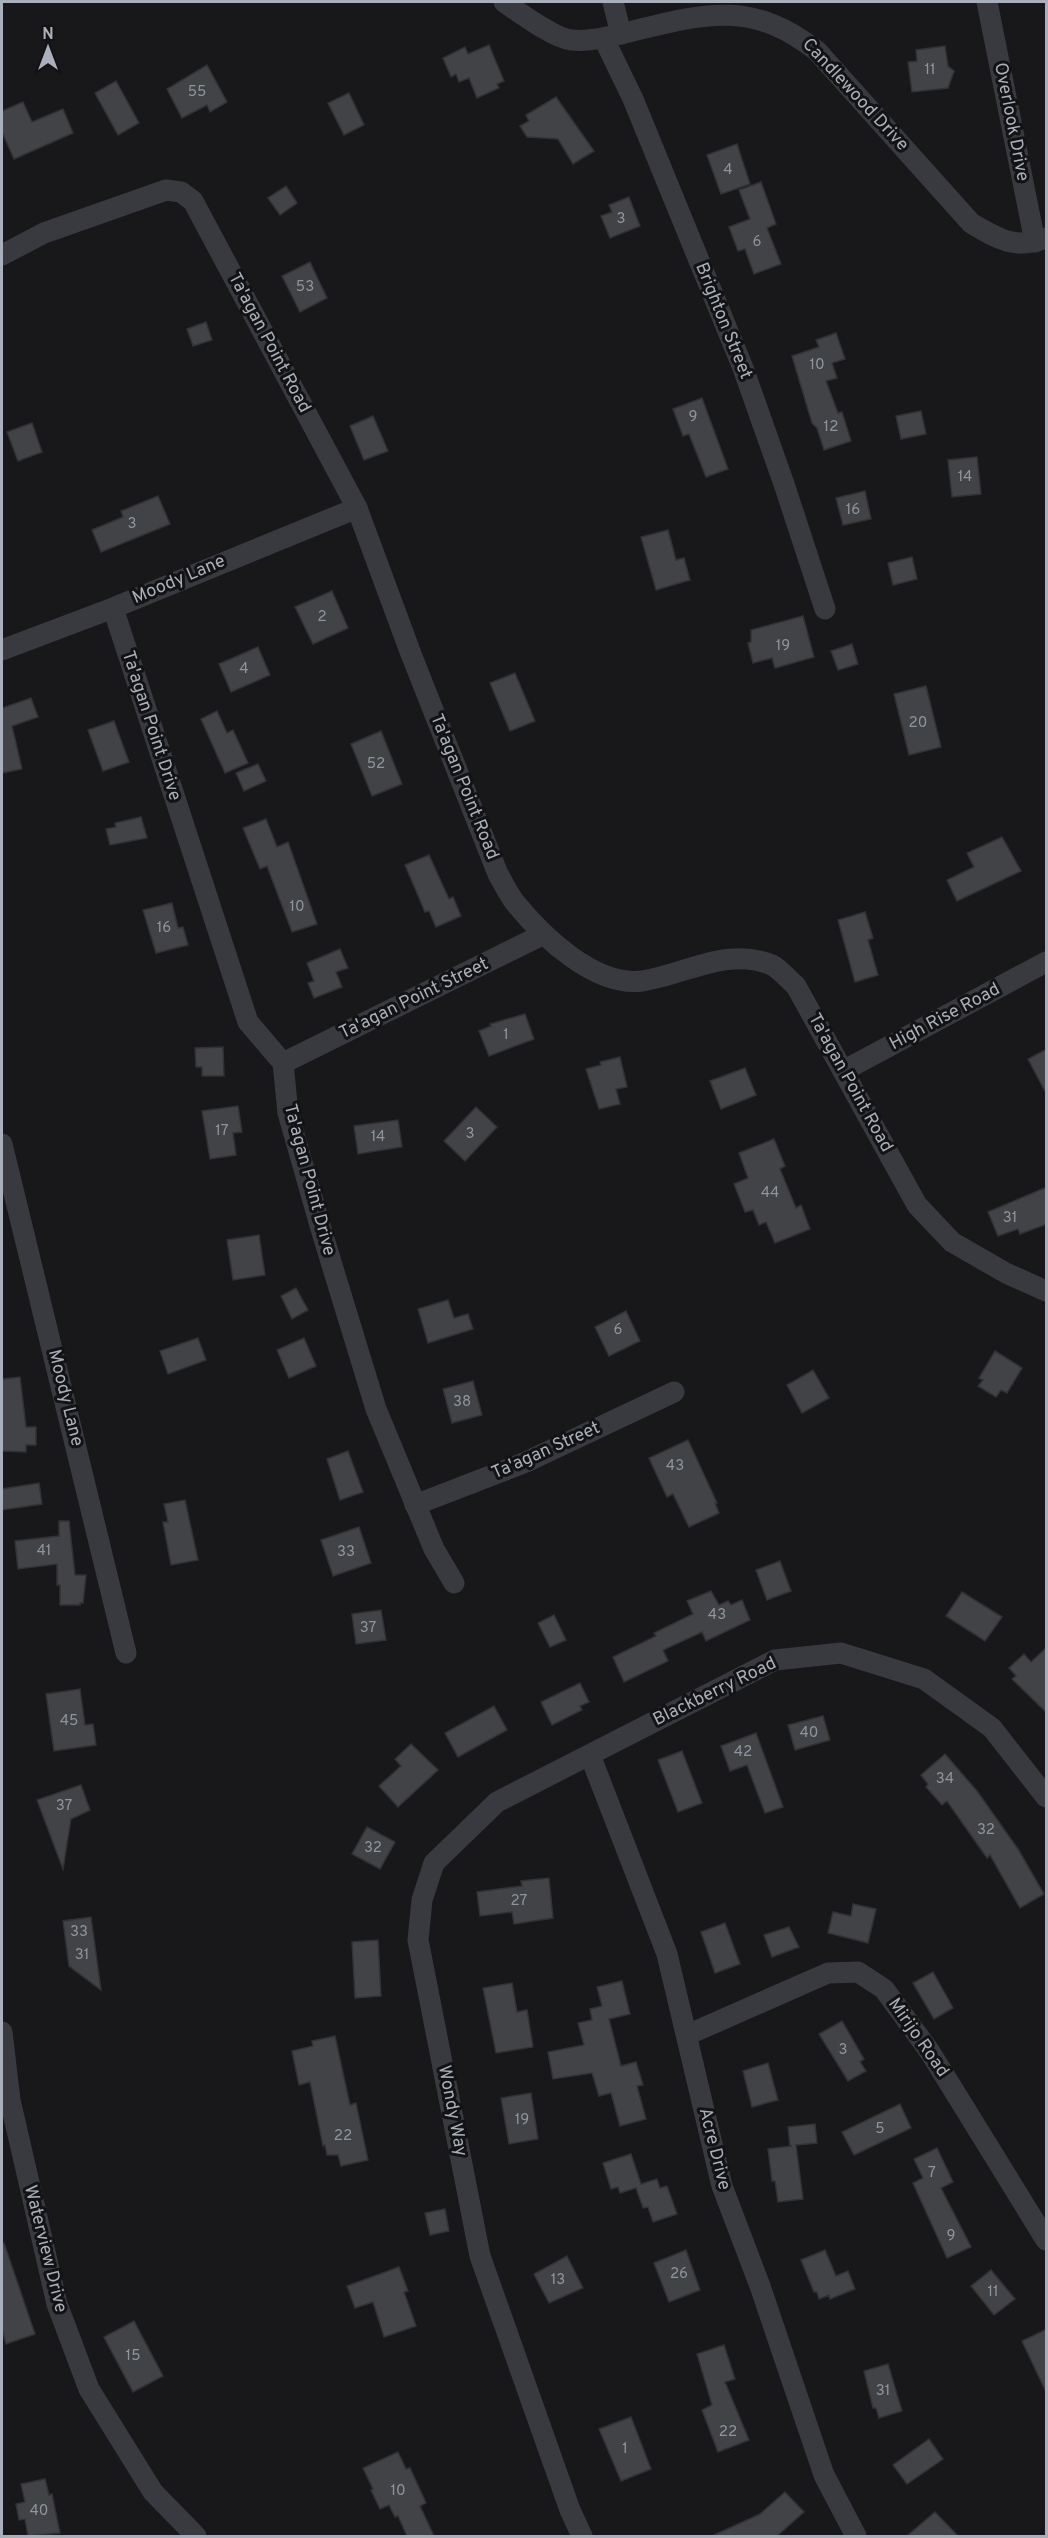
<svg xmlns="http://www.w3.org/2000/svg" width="1048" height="2538" viewBox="0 0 1048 2538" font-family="Overpass,sans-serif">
  <rect width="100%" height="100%" fill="#18181a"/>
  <g fill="#424347" stroke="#323236" stroke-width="1.5">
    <path d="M489 45 504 81 497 84 499 88 477 98 469 78 459 82 456 74 451 77 443 58 465 47 468 54Z"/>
    <path d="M945 46 948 66 954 71 948 88 912 92 908 62 917 61 916 50Z"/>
    <path d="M207 65 227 102 210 112 207 105 182 118 167 89Z"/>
    <path d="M116 81 139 123 118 135 95 93Z"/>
    <path d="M349 93 364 125 344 135 328 103Z"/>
    <path d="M556 97 594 151 573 164 558 139 527 137 520 126 529 121 526 115Z"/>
    <path d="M23 102 32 122 63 109 73 133 14 159 2 132V111Z"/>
    <path d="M737 144 750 184 721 194 707 155Z"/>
    <path d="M761 182 776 224 767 228 781 264 754 274 745 249 738 251 729 227 750 219 739 190Z"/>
    <path d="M286 186 297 203 280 215 268 198Z"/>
    <path d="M629 197 640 226 610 238 601 216 612 212 609 205Z"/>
    <path d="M310 262 327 298 300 312 282 276Z"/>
    <path d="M206 322 212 340 193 346 187 329Z"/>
    <path d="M836 333 845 359 832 363 837 378 826 381 838 413 842 412 851 441 824 450 817 428 812 423 792 356 819 347 816 340Z"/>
    <path d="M702 398 728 469 706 477 689 434 683 436 673 409Z"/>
    <path d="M921 411 926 434 901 439 896 416Z"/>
    <path d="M373 416 388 451 364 460 350 426Z"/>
    <path d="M32 423 42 452 18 461 7 432Z"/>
    <path d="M977 457 981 494 952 497 948 460Z"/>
    <path d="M865 491 871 519 843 525 836 498Z"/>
    <path d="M158 496 170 524 101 552 92 530 123 517 121 511Z"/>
    <path d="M668 530 676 560 684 558 690 580 656 590 641 537Z"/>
    <path d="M912 557 917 579 893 585 888 563Z"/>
    <path d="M332 591 348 628 313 644 295 607Z"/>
    <path d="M803 616 814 657 775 668 772 658 753 663 748 643 751 642V630Z"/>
    <path d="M852 644 858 664 838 670 831 651Z"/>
    <path d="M258 647 270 675 231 692 219 664Z"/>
    <path d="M515 673 535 721 510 731 490 683Z"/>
    <path d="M926 686 941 747 909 755 894 694Z"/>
    <path d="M31 698 38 717 12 726 22 769 2 773V708Z"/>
    <path d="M217 711 227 733 233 730 248 763 225 773 201 719Z"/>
    <path d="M114 721 129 762 103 771 88 730Z"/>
    <path d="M381 731 402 784 372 796 351 744Z"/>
    <path d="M258 764 266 781 244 791 236 773Z"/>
    <path d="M141 817 147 838 110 845 106 829 116 827 115 823Z"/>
    <path d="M266 819 277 847 288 842 317 924 292 932 267 866 260 869 243 828Z"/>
    <path d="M1002 837 1021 871 957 901 947 880 974 867 967 853Z"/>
    <path d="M429 855 449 899 453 897 461 916 436 927 429 911 425 912 405 865Z"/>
    <path d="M172 903 178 928 183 927 188 945 156 953 143 910Z"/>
    <path d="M865 912 873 938 868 940 878 975 855 982 838 920Z"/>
    <path d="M340 949 348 968 336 972 342 987 314 998 308 983 314 981 307 963Z"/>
    <path d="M525 1014 534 1039 489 1056 479 1031 491 1026 490 1024Z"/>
    <path d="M223 1047 224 1076H202V1067H196L195 1048Z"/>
    <path d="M1047 1049V1095L1028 1059Z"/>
    <path d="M620 1057 627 1087 616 1089 620 1104 599 1109 586 1069 601 1065 600 1062Z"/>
    <path d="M745 1068 756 1095 721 1109 710 1081Z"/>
    <path d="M238 1106 242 1132 233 1133 236 1155 210 1159 202 1111Z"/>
    <path d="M476 1107 497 1127 465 1161 444 1141Z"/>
    <path d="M398 1120 402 1147 358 1154 354 1126Z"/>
    <path d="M774 1139 785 1166 780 1169 796 1208 801 1205 810 1229 775 1243 766 1222 759 1225 753 1210 745 1212 734 1184 748 1178 739 1153Z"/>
    <path d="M1047 1187V1224L1020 1234 1018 1229 998 1236 988 1212Z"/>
    <path d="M259 1235 265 1275 233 1280 227 1240Z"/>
    <path d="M296 1288 308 1310 292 1319 281 1296Z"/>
    <path d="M448 1300 454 1318 468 1314 473 1329 428 1343 418 1309Z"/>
    <path d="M626 1311 640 1341 609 1356 595 1327Z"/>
    <path d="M198 1338 206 1360 168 1374 160 1351Z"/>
    <path d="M304 1338 316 1366 289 1378 277 1350Z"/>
    <path d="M995 1351 1022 1368 1007 1393 1001 1390 996 1397 978 1386 983 1380 979 1378Z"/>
    <path d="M813 1370 829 1398 802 1413 787 1385Z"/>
    <path d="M20 1377 26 1427H36V1445H26V1452L2 1451V1379Z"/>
    <path d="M473 1381 482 1415 452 1423 443 1389Z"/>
    <path d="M688 1440 717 1503H715L719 1513 689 1527 673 1494 667 1497 649 1458Z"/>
    <path d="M348 1451 363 1492 340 1500 327 1459Z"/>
    <path d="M39 1483 42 1504 2 1510V1489Z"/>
    <path d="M185 1500 198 1560 171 1565 163 1522H168L164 1504Z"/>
    <path d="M59 1521H69L75 1575H86L83 1603H80V1605H60V1585H57V1564L18 1569 15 1541 59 1536Z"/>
    <path d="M359 1527 371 1563 333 1576 321 1540Z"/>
    <path d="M780 1561 791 1591 767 1600 756 1570Z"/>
    <path d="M711 1591 719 1605 728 1601 731 1605 742 1600 750 1620 706 1641 702 1632 663 1650 668 1661 624 1682 613 1657 656 1636 654 1633 693 1614 687 1601Z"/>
    <path d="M962 1592 1002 1617 985 1641 946 1616Z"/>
    <path d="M381 1610 386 1640 356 1644 352 1614Z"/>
    <path d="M554 1615 566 1640 550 1647 538 1623Z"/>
    <path d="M1047 1647V1713L1012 1679 1016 1676 1009 1668 1024 1654 1031 1662Z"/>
    <path d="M580 1683 589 1702 580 1706 582 1710 552 1725 541 1702Z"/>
    <path d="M80 1689 85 1725 93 1724 96 1745 54 1751 46 1694Z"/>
    <path d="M494 1706 507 1730 458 1757 445 1733Z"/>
    <path d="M823 1716 830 1740 795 1750 788 1725Z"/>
    <path d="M756 1733 783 1807 765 1813 747 1765 730 1771 721 1746Z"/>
    <path d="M411 1744 438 1770 398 1807 379 1786 401 1766 395 1759Z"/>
    <path d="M682 1751 702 1803 678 1812 658 1760Z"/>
    <path d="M945 1754 977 1791 1018 1849 1044 1894 1020 1908 990 1855 987 1858 947 1801 942 1805 926 1787 928 1784 921 1775Z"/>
    <path d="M81 1785 90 1810 71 1819 63 1869 37 1800Z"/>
    <path d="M367 1827 395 1842 380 1869 352 1854Z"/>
    <path d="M549 1878 553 1918 514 1924 512 1912 480 1916 477 1892 522 1886 521 1881Z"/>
    <path d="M853 1904 876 1909 868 1943 828 1933 833 1912 851 1916Z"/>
    <path d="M91 1917 101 1990 69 1966 63 1921Z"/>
    <path d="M725 1923 740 1964 715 1973 701 1932Z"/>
    <path d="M789 1927 799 1947 772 1957 764 1935Z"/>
    <path d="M378 1940 381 1996 355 1998 352 1942Z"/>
    <path d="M933 1972 953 2008 934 2019 913 1983Z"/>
    <path d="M622 1981 630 2014 609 2019 621 2066 636 2062 643 2085 637 2086 646 2119 620 2126 611 2093 599 2096 592 2073 553 2079 548 2052 584 2045 578 2023 592 2020 590 2009 602 2006 597 1987Z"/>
    <path d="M512 1983 517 2012 527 2010 533 2047 496 2053 483 1988Z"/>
    <path d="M842 2021 864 2059 860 2062 866 2071 848 2081 819 2034Z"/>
    <path d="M335 2036 350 2105 356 2103 368 2160 341 2166 338 2155H327L325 2145 323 2146 310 2082 299 2085 292 2051 313 2046 312 2041Z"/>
    <path d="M768 2063 778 2100 752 2107 743 2071Z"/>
    <path d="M531 2093 538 2139 509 2144 501 2098Z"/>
    <path d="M900 2104 911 2128 854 2155 842 2132Z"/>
    <path d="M815 2124 817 2143 796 2145 803 2199 778 2202 775 2181H772L768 2149 792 2146H790L788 2127Z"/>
    <path d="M937 2148 953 2182 941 2188 971 2247 947 2258 913 2183 923 2178 914 2159Z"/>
    <path d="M631 2154 641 2184 657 2179 660 2188 667 2186 677 2214 653 2222 648 2207 643 2208 636 2188 620 2193 618 2187 611 2189 603 2163Z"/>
    <path d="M445 2209 449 2231 430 2235 425 2213Z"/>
    <path d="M4 2243 35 2334 6 2344 2 2329V2244Z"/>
    <path d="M686 2250 700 2290 669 2302 654 2263Z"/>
    <path d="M825 2250 836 2276 848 2271 855 2289 830 2299 829 2295 819 2299 817 2292H814L801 2260Z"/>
    <path d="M567 2256 583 2288 549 2303 534 2274Z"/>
    <path d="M399 2267 408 2291 404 2292 416 2326 384 2337 373 2302 355 2308 347 2286Z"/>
    <path d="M991 2270 1015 2299 994 2315 971 2286Z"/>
    <path d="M134 2321 163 2376 133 2392 104 2337Z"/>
    <path d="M1047 2329V2394L1022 2341Z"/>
    <path d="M724 2345 735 2379 725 2382 749 2440 718 2452 702 2410 712 2405 697 2354Z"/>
    <path d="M888 2364 902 2411 879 2418 876 2408H873L864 2371Z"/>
    <path d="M631 2417 651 2469 621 2481 599 2429Z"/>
    <path d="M929 2439 943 2459 907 2484 893 2465Z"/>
    <path d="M398 2452 406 2469 410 2468 426 2503 420 2506 434 2536H407L398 2516 395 2517 389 2505 380 2509 371 2490 373 2489 363 2468Z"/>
    <path d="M45 2479 49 2495 52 2494 60 2533 28 2536 25 2519 19 2520 16 2504 25 2502 21 2484Z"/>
    <path d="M785 2492 804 2512 777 2536H712L760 2514Z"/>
    <path d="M935 2512 958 2536H907Z"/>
  </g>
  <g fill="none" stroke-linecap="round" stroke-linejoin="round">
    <g stroke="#383a3f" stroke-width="21">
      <path d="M504 2C519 12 553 38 571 40 592 42 610 36 629 32 706 13 752 0 817 51L971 223C998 239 1015 250 1046 238"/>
      <path d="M613 2 621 34"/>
      <path d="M987 2 1035 242"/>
      <path d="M604 39 633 99 743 368 784 484 825 609"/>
      <path d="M2 255 44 233 166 190 181 192 193 201 357 508 411 654 498 874C504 884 509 896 517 905 544 938 596 987 642 981 684 975 728 946 772 965 780 969 789 980 796 986L917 1205 952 1242 1006 1273 1046 1291"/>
      <path d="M113 608 248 1022 283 1063 288 1113 321 1229 376 1409 434 1549 454 1583"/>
      <path d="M2 650 113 608 357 508"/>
      <path d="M283 1063 544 934"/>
      <path d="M843 1071 1046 962"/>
      <path d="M2 1144 126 1653"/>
      <path d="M415 1505 526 1462 674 1392"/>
      <path d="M590 1755 667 1954 722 2186 760 2286 824 2475 856 2536"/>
      <path d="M2 2032 10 2100 57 2304 89 2389 153 2492 196 2536"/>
      <path d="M687 2035 828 1973 858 1972 884 1989 930 2052 1046 2240"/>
      <path d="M582 2536 570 2510 480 2256 418 1940 422 1900 434 1863 497 1802 775 1660 841 1653 924 1679 992 1728 1046 1797"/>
    </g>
  </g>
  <g text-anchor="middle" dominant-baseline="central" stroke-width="6" stroke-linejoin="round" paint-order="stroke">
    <g font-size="15" fill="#8f959e">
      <text x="930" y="70">11</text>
      <text x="197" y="92">55</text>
      <text x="728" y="170">4</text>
      <text x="621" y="219">3</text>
      <text x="757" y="242">6</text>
      <text x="305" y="287">53</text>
      <text x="817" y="365">10</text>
      <text x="693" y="417">9</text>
      <text x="831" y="427">12</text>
      <text x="965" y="477">14</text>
      <text x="853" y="510">16</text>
      <text x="132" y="524">3</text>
      <text x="322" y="617">2</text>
      <text x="783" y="646">19</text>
      <text x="244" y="669">4</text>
      <text x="918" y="723">20</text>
      <text x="376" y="764">52</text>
      <text x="297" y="907">10</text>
      <text x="164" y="928">16</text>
      <text x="506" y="1035">1</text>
      <text x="222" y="1131">17</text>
      <text x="470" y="1134">3</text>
      <text x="378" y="1137">14</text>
      <text x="770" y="1193">44</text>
      <text x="1010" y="1218">31</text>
      <text x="618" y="1330">6</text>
      <text x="462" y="1402">38</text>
      <text x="675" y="1466">43</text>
      <text x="44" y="1551">41</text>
      <text x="346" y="1552">33</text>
      <text x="717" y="1615">43</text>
      <text x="368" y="1628">37</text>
      <text x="69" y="1721">45</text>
      <text x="809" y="1733">40</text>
      <text x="743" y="1752">42</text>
      <text x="945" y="1779">34</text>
      <text x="64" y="1806">37</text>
      <text x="986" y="1830">32</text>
      <text x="373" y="1848">32</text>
      <text x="519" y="1901">27</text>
      <text x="79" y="1932">33</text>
      <text x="82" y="1955">31</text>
      <text x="843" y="2050">3</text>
      <text x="522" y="2120">19</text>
      <text x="880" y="2129">5</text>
      <text x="343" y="2136">22</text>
      <text x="932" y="2173">7</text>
      <text x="951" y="2236">9</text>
      <text x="679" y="2274">26</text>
      <text x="558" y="2280">13</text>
      <text x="993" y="2292">11</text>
      <text x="133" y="2356">15</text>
      <text x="883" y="2391">31</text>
      <text x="728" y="2432">22</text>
      <text x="625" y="2449">1</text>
      <text x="398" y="2491">10</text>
      <text x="39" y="2511">40</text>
    </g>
    <g font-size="18" fill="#a9b0bb" stroke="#131315">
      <text transform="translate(855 95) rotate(47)">Candlewood Drive</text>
      <text transform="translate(1011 122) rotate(79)">Overlook Drive</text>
      <text transform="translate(723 321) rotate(68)">Brighton Street</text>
      <text transform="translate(269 343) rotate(62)">Ta'agan Point Road</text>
      <text transform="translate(179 580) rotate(-23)">Moody Lane</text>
      <text transform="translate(151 726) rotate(72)">Ta'agan Point Drive</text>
      <text transform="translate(464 787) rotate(68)">Ta'agan Point Road</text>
      <text transform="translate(414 999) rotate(-26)">Ta'agan Point Street</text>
      <text transform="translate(945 1017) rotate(-28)">High Rise Road</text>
      <text transform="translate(850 1083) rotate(61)">Ta'agan Point Road</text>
      <text transform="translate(309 1180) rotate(75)">Ta'agan Point Drive</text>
      <text transform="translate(65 1398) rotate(76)">Moody Lane</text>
      <text transform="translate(546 1451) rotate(-24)">Ta'agan Street</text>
      <text transform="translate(715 1692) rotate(-26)">Blackberry Road</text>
      <text transform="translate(918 2038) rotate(55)">Mirijo Road</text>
      <text transform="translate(452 2111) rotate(79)">Wondy Way</text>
      <text transform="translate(714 2149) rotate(76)">Acre Drive</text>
      <text transform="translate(45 2249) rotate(76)">Waterview Drive</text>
    </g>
  </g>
  <rect width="1048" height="2538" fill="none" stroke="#a9b0bb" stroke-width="6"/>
  <g transform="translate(48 48)" stroke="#131315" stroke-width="4.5" paint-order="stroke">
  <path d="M0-4.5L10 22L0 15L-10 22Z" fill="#a9b0bb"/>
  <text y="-9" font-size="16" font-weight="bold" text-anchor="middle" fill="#a9b0bb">N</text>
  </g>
</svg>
